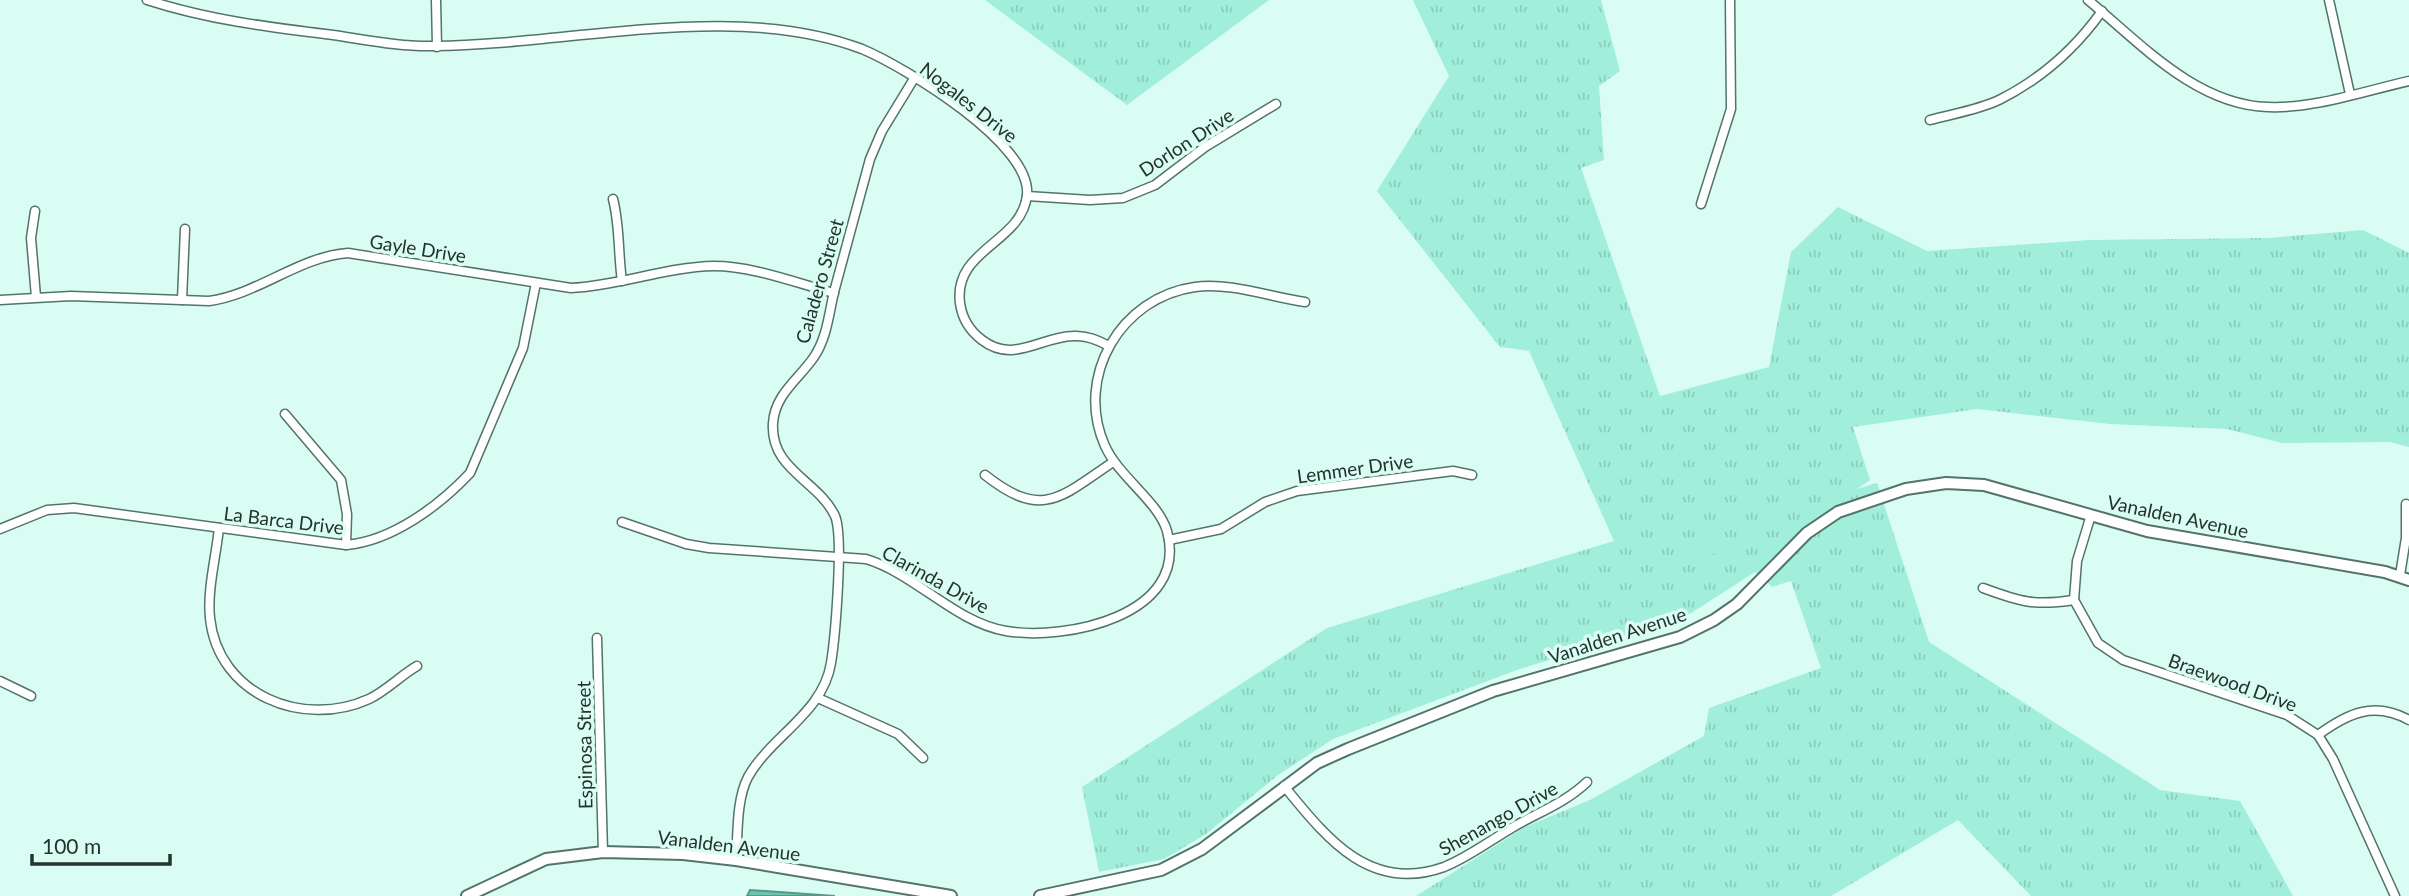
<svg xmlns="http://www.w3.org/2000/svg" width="2409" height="896" viewBox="0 0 2409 896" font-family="Lato,sans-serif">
  <defs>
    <pattern id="grass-tufts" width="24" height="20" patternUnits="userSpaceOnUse" patternTransform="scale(1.75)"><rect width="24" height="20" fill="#a1eedb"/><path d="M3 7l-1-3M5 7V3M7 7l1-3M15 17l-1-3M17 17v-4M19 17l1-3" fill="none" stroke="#8acdbc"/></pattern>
  </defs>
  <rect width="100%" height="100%" fill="#d9fdf3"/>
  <g fill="url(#grass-tufts)">
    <path d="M985 0H1269L1127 105Z"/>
    <path d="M1413 0H1601L1620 71 1599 86 1604 160 1581 168 1660 396 1769 367 1791 252 1838 207 1927 251 2090 240 2268 238 2363 230 2409 253V447L2390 442 2282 443 2227 429 2110 424 1977 409 1853 427 1870 480 1857 489 1877 483 1929 642 2160 790 2240 801 2293 896H2031L1958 820 1831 896H1416L1525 827 1590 800 1704 736 1709 708 1821 668 1791 581 1772 587 1755 572 1682 619 1517 670 1333 739 1278 775 1206 834 1164 859 1099 872 1082 787 1327 628 1614 541 1529 351 1500 347 1377 191 1449 76Z"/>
  </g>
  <g fill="#a1eedb">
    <circle cx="1436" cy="179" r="15"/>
    <path d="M1712 543 1716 552 1699 563 1685 557 1690 547Z"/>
  </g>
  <path fill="#6ec3af" stroke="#589889" stroke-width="2" d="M750 890 835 896H747Z"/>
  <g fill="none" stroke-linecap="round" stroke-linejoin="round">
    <g stroke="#53736b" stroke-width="11">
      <g id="minor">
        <path d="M147 0C209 20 268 27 333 35 367 40 401 47 434 46 571 45 733 0 862 49 905 67 1032 144 1027 195 1022 243 953 249 960 303 962 318 970 331 982 340 1013 364 1040 337 1073 336 1086 335 1097 340 1109 346"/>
        <path d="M436 0 437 47"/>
        <path d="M2088 0C2140 43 2196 105 2268 107 2314 109 2364 91 2409 81"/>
        <path d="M2329 0 2350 94"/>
        <path d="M1930 120C1952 114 1978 110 1999 100 2041 79 2075 49 2102 11"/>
        <path d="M1027 196 1090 200 1123 198 1155 185 1205 147 1276 104"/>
        <path d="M613 199C620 226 618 254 622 281"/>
        <path d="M1701 204 1731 109 1730 0"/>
        <path d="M35 211 31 238 36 297"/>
        <path d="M0 300 71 296 209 301C259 294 298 257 348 253L571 288C619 286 665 267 714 266 753 266 796 283 834 293"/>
        <path d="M182 300 185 229"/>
        <path d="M285 414 341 480 347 514 346 545"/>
        <path d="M985 475C1042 520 1060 498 1113 462"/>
        <path d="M2091 515 2077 561 2074 600 2098 643 2123 660 2287 715 2318 735 2333 759 2395 896"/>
        <path d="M622 522 686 544 709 548 866 559C916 574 954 622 1006 631 1065 641 1190 616 1167 531 1158 501 1119 477 1105 446 1074 377 1121 297 1195 287 1230 282 1270 297 1305 302"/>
        <path d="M219 528C216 557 207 590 210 618 218 695 303 729 369 699 386 691 400 676 417 666"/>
        <path d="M0 529 47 510 74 508 346 545C392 541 439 506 470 473L523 348 536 283"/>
        <path d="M1169 540 1221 529 1265 502 1297 491 1453 471 1472 475"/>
        <path d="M2400 575 2406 538V504"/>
        <path d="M1983 588C2021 602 2034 606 2074 600"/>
        <path d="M597 638 603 852"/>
        <path d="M0 681 31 696"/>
        <path d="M818 698 898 734 923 758"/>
        <path d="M2318 735C2348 713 2374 701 2409 720"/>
        <path d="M1284 786C1325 836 1369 894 1444 867 1467 858 1488 842 1510 829 1536 813 1564 804 1587 782"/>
        <path d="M736 860C738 835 736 800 748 777 771 736 823 713 831 663 835 638 844 537 835 516 818 480 770 470 773 423 775 394 799 379 814 357 827 338 829 313 834 292 846 247 858 203 870 159L882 131 915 77"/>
      </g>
    </g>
    <g stroke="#53736b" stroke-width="14">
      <g id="secondary">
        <path d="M467 896 546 859 603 852 683 854 736 860 951 896"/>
        <path d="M1040 896 1161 870 1202 849 1317 763 1348 749 1493 691 1680 637 1714 620 1737 604 1807 533 1838 512 1906 489 1946 483 1984 485 2147 531 2385 572 2409 580"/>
      </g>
    </g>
    <use href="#minor" stroke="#fff" stroke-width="8"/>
    <use href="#secondary" stroke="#fff" stroke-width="10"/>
  </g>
  <g text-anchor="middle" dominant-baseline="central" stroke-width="7" stroke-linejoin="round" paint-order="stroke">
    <g font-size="19" fill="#25332f" stroke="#d9fdf3">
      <text transform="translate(969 102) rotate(38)">Nogales Drive</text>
      <text transform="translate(1186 142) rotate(-33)">Dorlon Drive</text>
      <text transform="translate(418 248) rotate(9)">Gayle Drive</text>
      <text transform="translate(819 281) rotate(-74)">Caladero Street</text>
      <text transform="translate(1355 468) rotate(-8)">Lemmer Drive</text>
      <text transform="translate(2178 516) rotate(12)">Vanalden Avenue</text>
      <text transform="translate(284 520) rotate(7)">La Barca Drive</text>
      <text transform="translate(936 579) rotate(29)">Clarinda Drive</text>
      <text transform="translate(1617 635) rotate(-18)">Vanalden Avenue</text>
      <text transform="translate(2233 682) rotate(20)">Braewood Drive</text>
      <text transform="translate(584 745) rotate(-91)">Espinosa Street</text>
      <text transform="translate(1498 818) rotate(-29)">Shenango Drive</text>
      <text transform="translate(729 845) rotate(7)">Vanalden Avenue</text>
    </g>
  </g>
  <path d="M32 854v10h138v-10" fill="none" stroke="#25332f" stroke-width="3.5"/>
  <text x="42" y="854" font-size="21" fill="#25332f" stroke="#d9fdf3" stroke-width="5" paint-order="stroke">100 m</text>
</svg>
